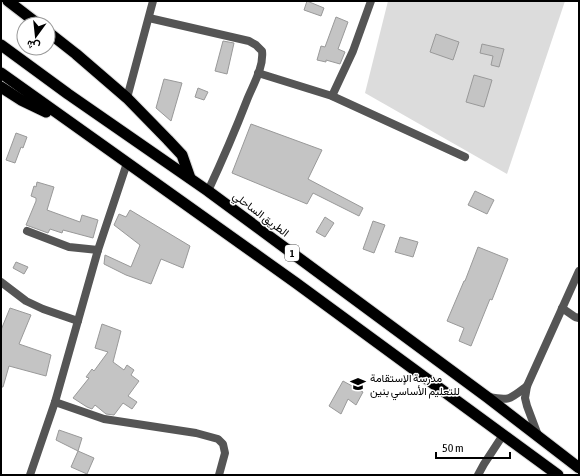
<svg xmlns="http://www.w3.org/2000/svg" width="580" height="476" viewBox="0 0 580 476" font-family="'Asap Condensed',Vazirmatn,sans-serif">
  <rect width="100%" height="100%" fill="#fff"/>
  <path fill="#dcdcdc" d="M388 1H565L507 174 365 93Z"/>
  <g fill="#c4c4c4" stroke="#999">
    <path d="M307 1 324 8 321 16 304 10Z"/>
    <path d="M336 17 348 22 338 49 345 52 340 64 326 60V62L317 60 321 46 325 47Z"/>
    <path d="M436 34 459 42 453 60 430 52Z"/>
    <path d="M223 41 234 43 227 74 215 71Z"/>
    <path d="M482 44 504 49 499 67 491 65 493 56 480 53Z"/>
    <path d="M474 75 492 80 484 107 466 102Z"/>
    <path d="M164 79 182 83 171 121 156 108Z"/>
    <path d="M198 88 208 92 204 100 195 97Z"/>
    <path d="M251 124 322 150 308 179 363 208 359 216 313 193 307 204 232 173Z"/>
    <path d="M16 133 27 137 23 148 21 147 15 163 6 160Z"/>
    <path d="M37 182 54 187 47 210 80 222 82 215 98 220 93 238 63 230 62 233 50 229 48 233 26 225 36 201V198L31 196 34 186 36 187Z"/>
    <path d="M475 191 494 200 487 214 468 205Z"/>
    <path d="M130 210 190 246 183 268 161 259 151 284 126 275 104 264 105 255 131 267 140 245 114 225 119 214 126 217Z"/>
    <path d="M325 217 334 223 325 237 316 232Z"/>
    <path d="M373 221 385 225 374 253 363 249Z"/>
    <path d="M400 237 418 242 413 257 395 252Z"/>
    <path d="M478 247 508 259 492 300 490 299 471 346 459 341 464 328 447 321 464 281H465Z"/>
    <path d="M16 262 28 267 24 274 13 268Z"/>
    <path d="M10 308 31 315 19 344 51 355 46 376 9 366 3 387H1V330Z"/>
    <path d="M102 324 121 331 113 362 124 370 127 365 134 370 131 375 139 381 128 396 137 402 132 409 123 403 114 415 106 414 95 405 92 409 87 407 73 398 89 378 86 377 92 369 94 371 108 352 95 348Z"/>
    <path d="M343 381 363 392 356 405 348 399 341 414 329 406Z"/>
    <path d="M59 430 82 438 78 451 56 440Z"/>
    <path d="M78 451 94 458 87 474 71 467Z"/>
  </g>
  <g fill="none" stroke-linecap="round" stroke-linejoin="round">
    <g stroke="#dbdbdb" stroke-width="13">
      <g id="trunk">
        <path d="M8 1 38 24"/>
        <path d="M48 32 76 54 127 98 168 140 182 155 190 178"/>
        <path d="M1 45 68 94 208 191 487 397 579 468"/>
        <path d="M1 73 296 283 558 475"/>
        <path d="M1 87 21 100 46 112"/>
      </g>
    </g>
    <g stroke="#555" stroke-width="8">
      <path d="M149 18 249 41 256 45 262 51C264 67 253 85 247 100 235 131 222 161 208 191"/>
      <path d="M258 73 332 96 465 157"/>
      <path d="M332 96 353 51 371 1"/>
      <path d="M127 98 153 1"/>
      <path d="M27 231 69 247 98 250"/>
      <path d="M1 282 26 301 43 309 78 321"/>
      <path d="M562 308 575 317 579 318"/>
      <path d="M489 397C510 401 510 399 527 386"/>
      <path d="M55 402 104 419 196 433 218 439 223 444 225 453 219 475"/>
      <path d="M539 438 527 406 525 398 527 386 579 271"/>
      <path d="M30 475 55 402 98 250 127 163"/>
      <path d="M478 475 484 464 503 435"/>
    </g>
    <use href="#trunk" stroke="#000" stroke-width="11"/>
  </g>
  <defs>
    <g id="school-bare" transform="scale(1.2)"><path d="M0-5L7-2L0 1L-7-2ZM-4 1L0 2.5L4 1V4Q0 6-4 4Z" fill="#000" stroke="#fff" stroke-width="2.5" paint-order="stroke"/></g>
  </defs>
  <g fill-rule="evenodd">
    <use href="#school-bare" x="358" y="384"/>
  </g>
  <g text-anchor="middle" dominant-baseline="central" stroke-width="3" stroke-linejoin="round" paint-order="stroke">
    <rect fill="#fff" stroke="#4c4c4c" stroke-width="1" x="285" y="245" width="14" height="16" rx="3"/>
    <g font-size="10" font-weight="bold" fill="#000">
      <text x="292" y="253">1</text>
    </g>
    <g font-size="11" fill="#000" stroke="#fff">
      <text transform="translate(261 214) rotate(37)">الطريق الساحلي</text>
    </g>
    <g font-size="11" fill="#000" stroke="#fff" text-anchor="start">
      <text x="370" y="378">مدرسة اﻹستقامة<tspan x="370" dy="13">للتعليم اﻷساسي بنين</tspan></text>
    </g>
  </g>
  <rect width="580" height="476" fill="none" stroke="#000000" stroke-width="4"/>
  <g transform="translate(36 36) rotate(195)"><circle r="19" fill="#ffffff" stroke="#999999"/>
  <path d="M0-3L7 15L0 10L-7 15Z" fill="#000000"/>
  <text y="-6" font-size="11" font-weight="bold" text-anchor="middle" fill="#000000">ش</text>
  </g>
  <path d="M436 452v6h74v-6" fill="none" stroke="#000000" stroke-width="2"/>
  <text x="442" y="452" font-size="12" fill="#000000" stroke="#ffffff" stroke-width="3" paint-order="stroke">50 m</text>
</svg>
